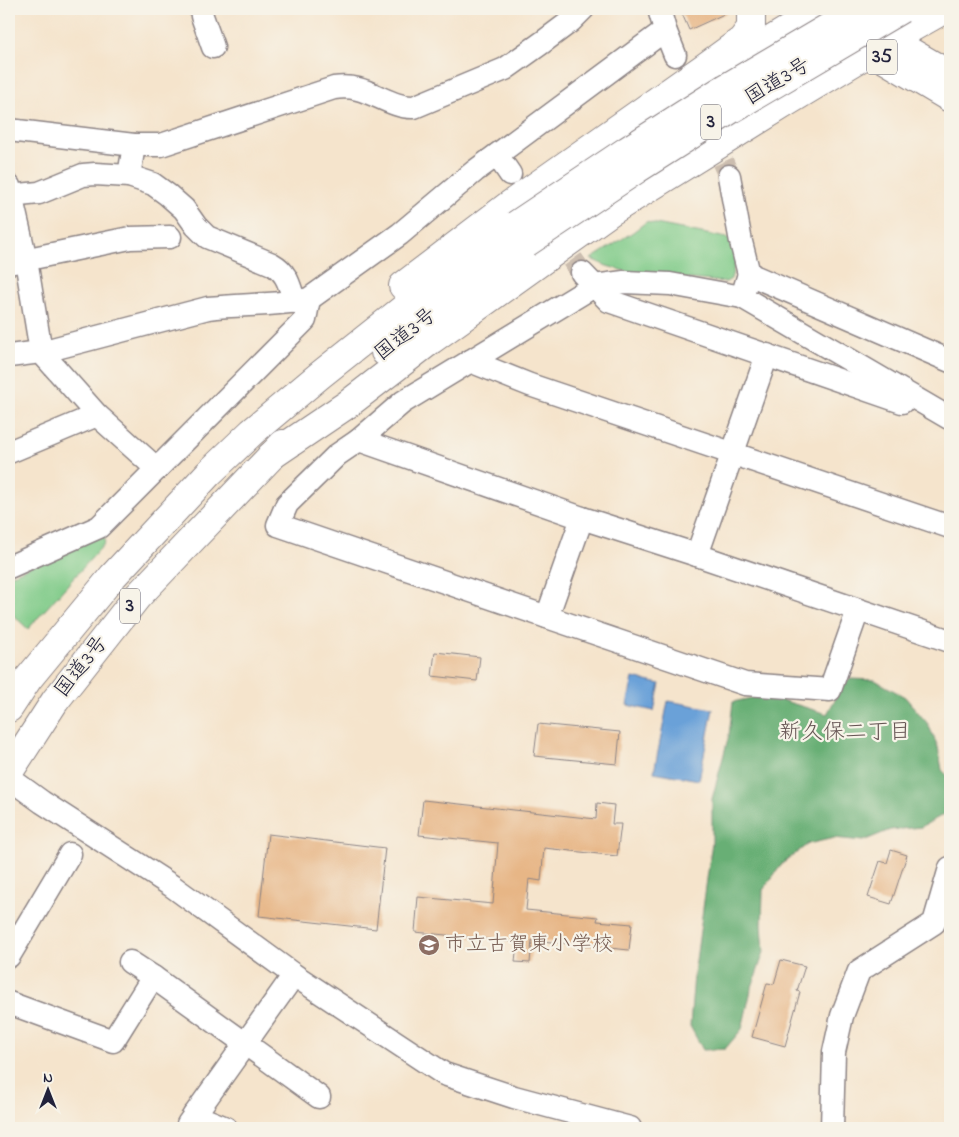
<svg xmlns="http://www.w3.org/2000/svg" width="959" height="1137" viewBox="0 0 959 1137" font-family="'Indie Flower','Klee One',sans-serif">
  <rect width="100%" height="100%" fill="#f7f3e8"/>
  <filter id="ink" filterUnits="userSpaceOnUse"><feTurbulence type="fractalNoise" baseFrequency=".02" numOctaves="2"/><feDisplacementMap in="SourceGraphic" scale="10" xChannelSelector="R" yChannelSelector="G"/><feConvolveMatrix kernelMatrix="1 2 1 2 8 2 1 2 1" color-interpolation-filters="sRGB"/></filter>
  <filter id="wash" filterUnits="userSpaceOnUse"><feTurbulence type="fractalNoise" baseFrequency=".0096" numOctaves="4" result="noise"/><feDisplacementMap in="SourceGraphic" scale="20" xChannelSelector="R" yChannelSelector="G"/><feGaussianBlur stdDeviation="1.12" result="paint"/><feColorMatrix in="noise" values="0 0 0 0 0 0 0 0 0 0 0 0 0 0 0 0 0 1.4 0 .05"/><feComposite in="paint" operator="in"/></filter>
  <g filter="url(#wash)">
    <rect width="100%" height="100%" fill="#f5e4cc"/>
    <g fill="#80cb89" stroke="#517662">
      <path d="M646 222 732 239 737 255 731 279 726 282 638 275 607 266 591 259 633 232Z"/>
      <path d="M103 533 105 543 28 629 9 611V576Z"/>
    </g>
    <path fill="#68af75" stroke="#456858" d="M850 679 875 680 905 697 928 724 938 747 942 770 950 778V811L921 827 890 830 863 841 834 838 808 844 782 864 763 890 762 925 764 952 751 990 742 1029 725 1049 703 1050 690 1026 694 975 712 842V799L729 735 733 702 765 695 827 714 842 687Z"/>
    <g fill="#6aa1d8" stroke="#46628a">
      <path d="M633 678 660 684 654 711 627 705Z"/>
      <path d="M668 701 713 709 699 780 654 772Z"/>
    </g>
    <g id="blocks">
      <g fill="#e7b686">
        <path d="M680 9H735L689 30Z"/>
        <path d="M435 652 480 657 477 681 432 676Z"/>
        <path d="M538 724 620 732 617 764 534 756Z"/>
        <path d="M423 800 596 819 597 803 614 805 612 824H621L617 856 544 848 541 881 529 879 526 910 598 917 597 921 632 924 629 950 532 940 530 963 515 962 517 942 415 932 418 897 493 904 498 843 419 835Z"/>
        <path d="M268 834 385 848 376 929 259 916Z"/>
        <path d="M891 850 907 855 891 904 868 897 880 861 887 863Z"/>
        <path d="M781 960 805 966 797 991 800 992 785 1046 752 1037 767 983 774 984Z"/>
      </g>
    </g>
  </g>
  <g filter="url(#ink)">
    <use href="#blocks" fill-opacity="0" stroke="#8c8384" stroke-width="1"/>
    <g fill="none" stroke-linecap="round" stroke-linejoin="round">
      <g stroke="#cbbdaf" stroke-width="22" stroke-dasharray="22 11" stroke-linecap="butt">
        <path d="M709 132 729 176"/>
        <path d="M553 233 582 273"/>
      </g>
      <g stroke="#8c8384" stroke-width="25">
        <g id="minor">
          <path d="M201 9 202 16 213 47"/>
          <path d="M665 30 675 55"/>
          <path d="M9 130 134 145"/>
          <path d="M497 155 510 174"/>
          <path d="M129 176 134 145H161L334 88C342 87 350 87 358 89 377 94 395 108 414 107L505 69 543 42 571 21 583 9"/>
          <path d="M729 176 741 242 749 274"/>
          <path d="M9 186 26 260 41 352 97 415"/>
          <path d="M9 196 39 193 83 175 95 174 129 176 153 184 168 195 184 209 196 226 207 237 272 264C288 273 289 286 295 302"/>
          <path d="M9 263 130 238 170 237"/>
          <path d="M582 273 609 301 902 402"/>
          <path d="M742 297 749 274 950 361"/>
          <path d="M9 356 41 352 208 308C242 304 276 306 309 299L400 234 475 171 665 30 659 9"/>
          <path d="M470 361 530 385 950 527"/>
          <path d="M949 418 742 297 670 284 624 282 594 286 403 402 359 440 582 518 697 555 950 641"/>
          <path d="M359 440 337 455 287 504 278 525 547 617 745 684 830 690 858 610"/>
          <path d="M9 452 97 415 157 469"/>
          <path d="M697 555 767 355"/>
          <path d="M9 567 99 527 305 320 309 299"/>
          <path d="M547 617 582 518"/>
          <path d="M9 778 42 802 172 886 294 975 444 1074 514 1097 630 1128"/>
          <path d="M9 956 70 854"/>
          <path d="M153 977 319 1097"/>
          <path d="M9 1003 113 1041 153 977 130 962"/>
          <path d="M194 1115 226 1128"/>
          <path d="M188 1128V1124L294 975"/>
          <path d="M832 1128 834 1052 842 1016 859 971 934 923 950 868"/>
        </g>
      </g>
      <g stroke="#8c8384" stroke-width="30">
        <g id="major">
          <path d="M871 32 890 40 950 75"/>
          <path d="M854 38 871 51 950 98"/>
        </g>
      </g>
      <g stroke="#8c8384" stroke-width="30">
        <g id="highway">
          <path d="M729 66 822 9"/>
          <path d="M403 286 508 206 705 67 742 40 751 28V9"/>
          <path d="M385 352 526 243"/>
          <path d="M271 456 348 404 431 340 610 212 787 102 890 40 945 9"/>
          <path d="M9 708 28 679 113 576 209 473 252 432 320 375 417 298 516 225"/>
          <path d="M9 772 55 701 137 597 283 444"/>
        </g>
      </g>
      <use href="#minor" stroke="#fff" stroke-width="22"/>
      <use href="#major" stroke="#fff" stroke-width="28"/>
      <use href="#highway" stroke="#fff" stroke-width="28"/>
      <g stroke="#8c8384" stroke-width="30" stroke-linecap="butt">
        <g id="highway-bridge">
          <path d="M516 225 628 150 719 92 860 9"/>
          <path d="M526 243 637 169 730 110 901 9"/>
        </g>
      </g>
      <use href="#highway-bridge" stroke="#fff" stroke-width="28"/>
    </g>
  </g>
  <defs>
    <g id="school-disc" transform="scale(1.125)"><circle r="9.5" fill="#8d6e63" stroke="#f7f3e8"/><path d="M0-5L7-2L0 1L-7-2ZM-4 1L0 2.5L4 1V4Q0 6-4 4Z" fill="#fff"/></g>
  </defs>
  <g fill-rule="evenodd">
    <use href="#school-disc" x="429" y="945"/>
  </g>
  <g text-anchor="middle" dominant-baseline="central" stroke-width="4.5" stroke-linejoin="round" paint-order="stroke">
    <g fill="#f7f3e8" stroke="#62616f" stroke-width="1">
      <rect x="867" y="39.5" width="30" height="35" rx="4"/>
      <rect x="701" y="104.5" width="20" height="35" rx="4"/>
      <rect x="120" y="588.5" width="20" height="35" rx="4"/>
    </g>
    <g font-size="20" font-weight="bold" fill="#22223b">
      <text x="882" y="57">35</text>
      <text x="711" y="122">3</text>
      <text x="130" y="606">3</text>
    </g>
    <g font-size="21" fill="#22223b" stroke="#f7f3e8">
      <text transform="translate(778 82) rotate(-31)">国道3号</text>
      <text transform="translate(406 335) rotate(-38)">国道3号</text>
      <text transform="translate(82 667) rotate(-52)">国道3号</text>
    </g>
    <g font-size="21" fill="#785e54" stroke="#f7f3e8" text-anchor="start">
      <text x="445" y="945">市立古賀東小学校</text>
    </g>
    <g font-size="22" fill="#675655" stroke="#f7f3e8">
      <text x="845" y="733">新久保二丁目</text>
    </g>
  </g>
  <rect width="959" height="1137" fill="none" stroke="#f7f3e8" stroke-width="30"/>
  <g transform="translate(48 1090)" stroke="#f7f3e8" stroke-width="4" paint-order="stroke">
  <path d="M0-4L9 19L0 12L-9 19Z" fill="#22223b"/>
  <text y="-8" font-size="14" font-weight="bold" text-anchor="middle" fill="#22223b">N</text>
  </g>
</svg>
